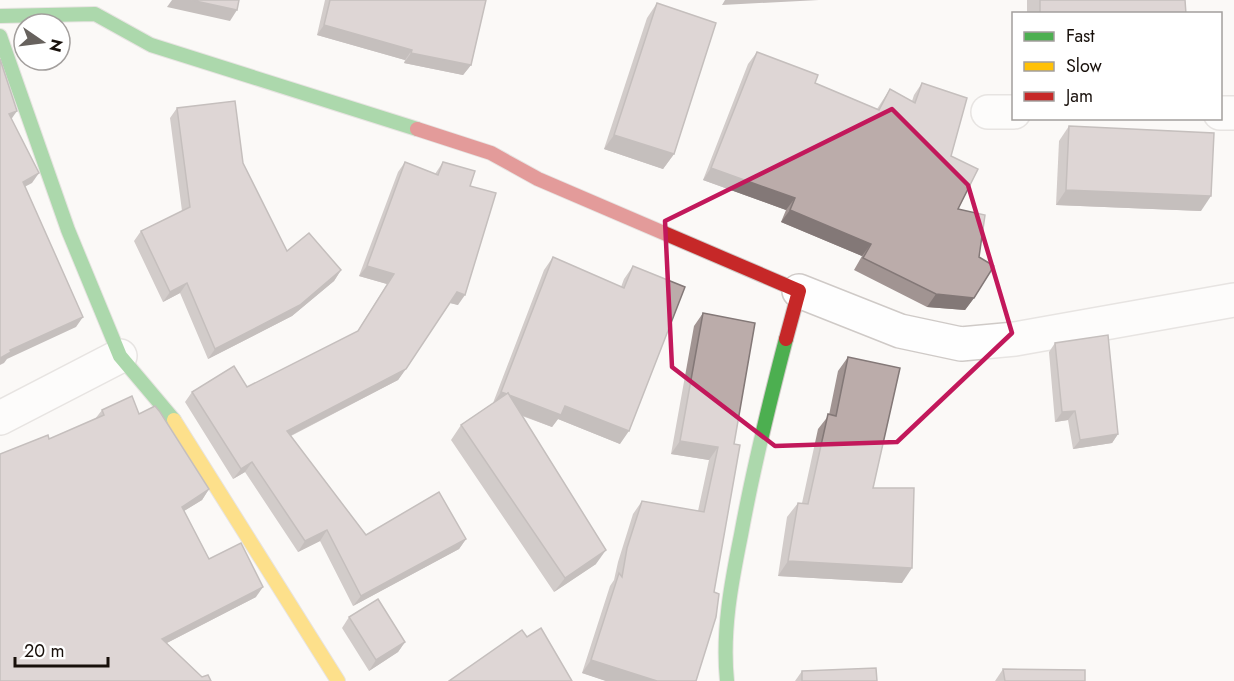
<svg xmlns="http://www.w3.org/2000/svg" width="1234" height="681" viewBox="0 0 1234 681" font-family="Jost,sans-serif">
  <rect width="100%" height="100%" fill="#fbf9f7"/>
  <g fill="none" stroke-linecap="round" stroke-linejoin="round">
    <g stroke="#cfcac7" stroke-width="36">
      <g id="street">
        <path d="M988 112H1014"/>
        <path d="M1220 113H1234"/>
        <path d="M799 291 900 331 961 344 1015 339 1234 300"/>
        <path d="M0 418 120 356"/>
      </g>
    </g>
    <g stroke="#cfcac7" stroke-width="16">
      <g id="fast">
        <path d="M0 16 95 14 151 45 417 129"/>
        <path d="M0 36 68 230 120 356 174 420"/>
        <path d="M727 681C722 632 731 584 741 535 753 469 769 404 786 339"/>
      </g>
    </g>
    <g stroke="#cfcac7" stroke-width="16">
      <path id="slow" d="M174 420 338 681"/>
    </g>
    <g stroke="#cfcac7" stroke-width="16">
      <path id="jam" d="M417 129 491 153 538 179 799 291 786 339"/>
    </g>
    <use href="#street" stroke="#fefefe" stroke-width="33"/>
    <use href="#fast" stroke="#4caf50" stroke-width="14"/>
    <use href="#slow" stroke="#ffc107" stroke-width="14"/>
    <use href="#jam" stroke="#c62828" stroke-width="14"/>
  </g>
  <g fill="#a19492">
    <path d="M325 0H486L471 65 463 75 404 63 405 60 317 35Z"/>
    <path d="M1027 0H1185L1186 14H1027Z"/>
    <path d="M657 3 674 154 663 169 604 149 647 18Z"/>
    <path d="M757 52 815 83 877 109 890 89 912 101 914 95 922 83 951 156 958 209 979 257 974 298 965 310 927 307 854 270 862 256 781 222 786 210 703 180 748 64Z"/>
    <path d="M177 108 243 163 287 251 341 270 334 281 292 316 208 359 180 293 163 302 134 241 141 231 182 211 170 118Z"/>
    <path d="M1069 126 1201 211 1056 205 1059 141Z"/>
    <path d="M405 162 435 174 443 162 470 186 458 305 450 303 398 380 291 436 366 535 466 539 459 549 353 606 320 541 298 552 245 472 233 479 185 402 192 392 247 387 357 332 387 284 359 276 398 172Z"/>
    <path d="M553 257 621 287 624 279 633 266 620 444 558 419 552 427 522 416 596 564 554 592 451 440 461 425 493 403 544 270Z"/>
    <path d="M703 313 734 444 696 681H606L582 673 610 586 614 580 618 562 633 514 642 501 698 511 709 460 671 454 694 326Z"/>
    <path d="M1055 343 1118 434 1112 443 1073 449 1068 420 1055 422 1049 352Z"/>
    <path d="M848 357 873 488 902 583 778 576 787 517 798 503H802L818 429 829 415 838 371Z"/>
    <path d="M102 410 139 414 209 489 202 500 184 511 209 559 256 597 167 643 202 677 211 681H0L49 439 95 419Z"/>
    <path d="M349 617 405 642 398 652 369 671 342 628Z"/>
    <path d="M1003 669 1085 681H995Z"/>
    <path d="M802 671 877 681H795Z"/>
  </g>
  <g fill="#837877">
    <path d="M172 0H191L237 10 230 21 167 7Z"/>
    <path d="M725 0H819L722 5Z"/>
    <path d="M324 25 412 50 405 60 317 35Z"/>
    <path d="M411 53 471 65 463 75 404 63Z"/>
    <path d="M17 111 10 121 9 114Z"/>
    <path d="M614 135 674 154 663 169 604 149Z"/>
    <path d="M711 168 795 198 786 210 703 180Z"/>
    <path d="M39 173 32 183 15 192 23 182Z"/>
    <path d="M1066 190 1211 196 1201 211 1056 205Z"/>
    <path d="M790 210 871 244 862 256 781 222Z"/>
    <path d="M367 266 394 274 387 284 359 276Z"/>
    <path d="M341 270 334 281 292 316 208 359 215 349Z"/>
    <path d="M187 283 180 293 163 302 170 292Z"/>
    <path d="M457 292 465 295 458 305 450 303Z"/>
    <path d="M936 294 974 298 965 310 927 307Z"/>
    <path d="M83 317 76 327 7 359 4 363 0 365V358L10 350Z"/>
    <path d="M406 369 398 380 280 441 287 431Z"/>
    <path d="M501 392 565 406 629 431 620 444 558 419 552 427 493 404Z"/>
    <path d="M1075 411 1068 420 1055 422 1062 412Z"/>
    <path d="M1118 434 1112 443 1073 449 1080 440Z"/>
    <path d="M680 441 718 447 709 460 671 454Z"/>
    <path d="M252 462 245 472 233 479 241 469Z"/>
    <path d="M209 489 202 500 174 517 182 507Z"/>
    <path d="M327 530 320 541 298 552 305 541Z"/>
    <path d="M466 539 459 549 353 606 361 596Z"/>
    <path d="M606 550 596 564 554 592 565 578Z"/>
    <path d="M788 561 912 568 902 583 778 576Z"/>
    <path d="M263 587 256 597 155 649 162 639Z"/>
    <path d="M405 642 398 652 369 671 376 660Z"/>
    <path d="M591 660 657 681H606L582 673Z"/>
  </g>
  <g fill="#bbacaa" stroke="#837877" stroke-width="1.5">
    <path d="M191 0H239L237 10Z"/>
    <path d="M330 0H486L471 65 411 53 412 50 324 25Z"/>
    <path d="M1040 0H1185L1186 14H1040Z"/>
    <path d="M657 3 716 23 674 154 614 135Z"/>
    <path d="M757 52 818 75 815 83 879 110 890 89 915 103 922 83 967 98 951 156 978 169 958 209 985 215 979 257 994 266 974 298 936 294 863 258 871 244 790 210 795 198 711 168Z"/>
    <path d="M0 59 17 111 9 114 39 173 23 182 83 317 10 350 11 352 0 358Z"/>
    <path d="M235 101 243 163 287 251 309 233 341 270 300 305 215 349 187 283 170 292 141 231 190 207 177 108Z"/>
    <path d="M1069 126 1214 133 1211 196 1066 190Z"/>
    <path d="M405 162 438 175 443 162 475 171 470 186 496 193 465 295 457 292 406 369 287 431 366 535 439 492 466 539 361 596 327 530 305 541 252 462 241 469 192 392 234 366 247 387 358 331 394 274 367 266Z"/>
    <path d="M553 257 624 288 633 266 685 287 629 431 565 406 561 415 509 395 508 393 507 394 501 392Z"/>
    <path d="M703 313 755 323 734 444 740 445 714 592 719 594 716 617 696 681H657L591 660 619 573 622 577 627 548 642 501 704 512 718 447 680 441Z"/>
    <path d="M1108 335 1118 434 1080 440 1075 411 1062 412 1055 343Z"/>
    <path d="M848 357 900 368 873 488H914L912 568 788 561 798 503 808 504 828 414 836 416Z"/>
    <path d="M508 393 606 550 565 578 461 425Z"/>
    <path d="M132 396 139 414 155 406 160 412 209 489 182 507 209 559 241 543 263 587 162 639 202 677 208 675 211 681H0V454L48 435 49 439 104 415 102 410Z"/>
    <path d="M378 599 405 642 376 660 349 617Z"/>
    <path d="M541 628 572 681H449L522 630 527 637Z"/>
    <path d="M876 668 877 681H802V671Z"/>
    <path d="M1003 669 1085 670V681H1005Z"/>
  </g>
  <path d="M0 0H1234V681H0ZM892 109 968 185 1012 333 897 442 775 446 672 367 665 221Z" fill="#fbf9f7" fill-opacity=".55" fill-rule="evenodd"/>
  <path fill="none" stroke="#c2185b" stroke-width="4.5" stroke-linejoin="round" d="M892 109 968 185 1012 333 897 442 775 446 672 367 665 221Z"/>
  <rect x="1012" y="12" width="210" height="108" fill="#ffffff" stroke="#a39f9d" stroke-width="1.5"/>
  <rect x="1024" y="32" width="30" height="9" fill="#4caf50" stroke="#a39f9d" stroke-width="1.5"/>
  <text x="1066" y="42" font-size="18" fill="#18100b">Fast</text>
  <rect x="1024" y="62" width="30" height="9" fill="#ffc107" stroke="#a39f9d" stroke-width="1.5"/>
  <text x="1066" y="72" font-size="18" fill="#18100b">Slow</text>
  <rect x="1024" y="92" width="30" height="9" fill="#c62828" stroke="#a39f9d" stroke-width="1.5"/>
  <text x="1066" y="102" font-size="18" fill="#18100b">Jam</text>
  <g transform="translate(42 42) rotate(104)"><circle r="28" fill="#ffffff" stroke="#a39f9d" stroke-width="1.5"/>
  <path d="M0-4.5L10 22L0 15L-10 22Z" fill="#67625e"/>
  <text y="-9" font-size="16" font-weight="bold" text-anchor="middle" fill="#18100b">N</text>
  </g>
  <path d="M15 657v9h93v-9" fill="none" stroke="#18100b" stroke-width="3"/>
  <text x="24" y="657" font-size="18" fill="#18100b" stroke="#ffffff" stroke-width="4.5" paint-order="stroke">20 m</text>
</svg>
